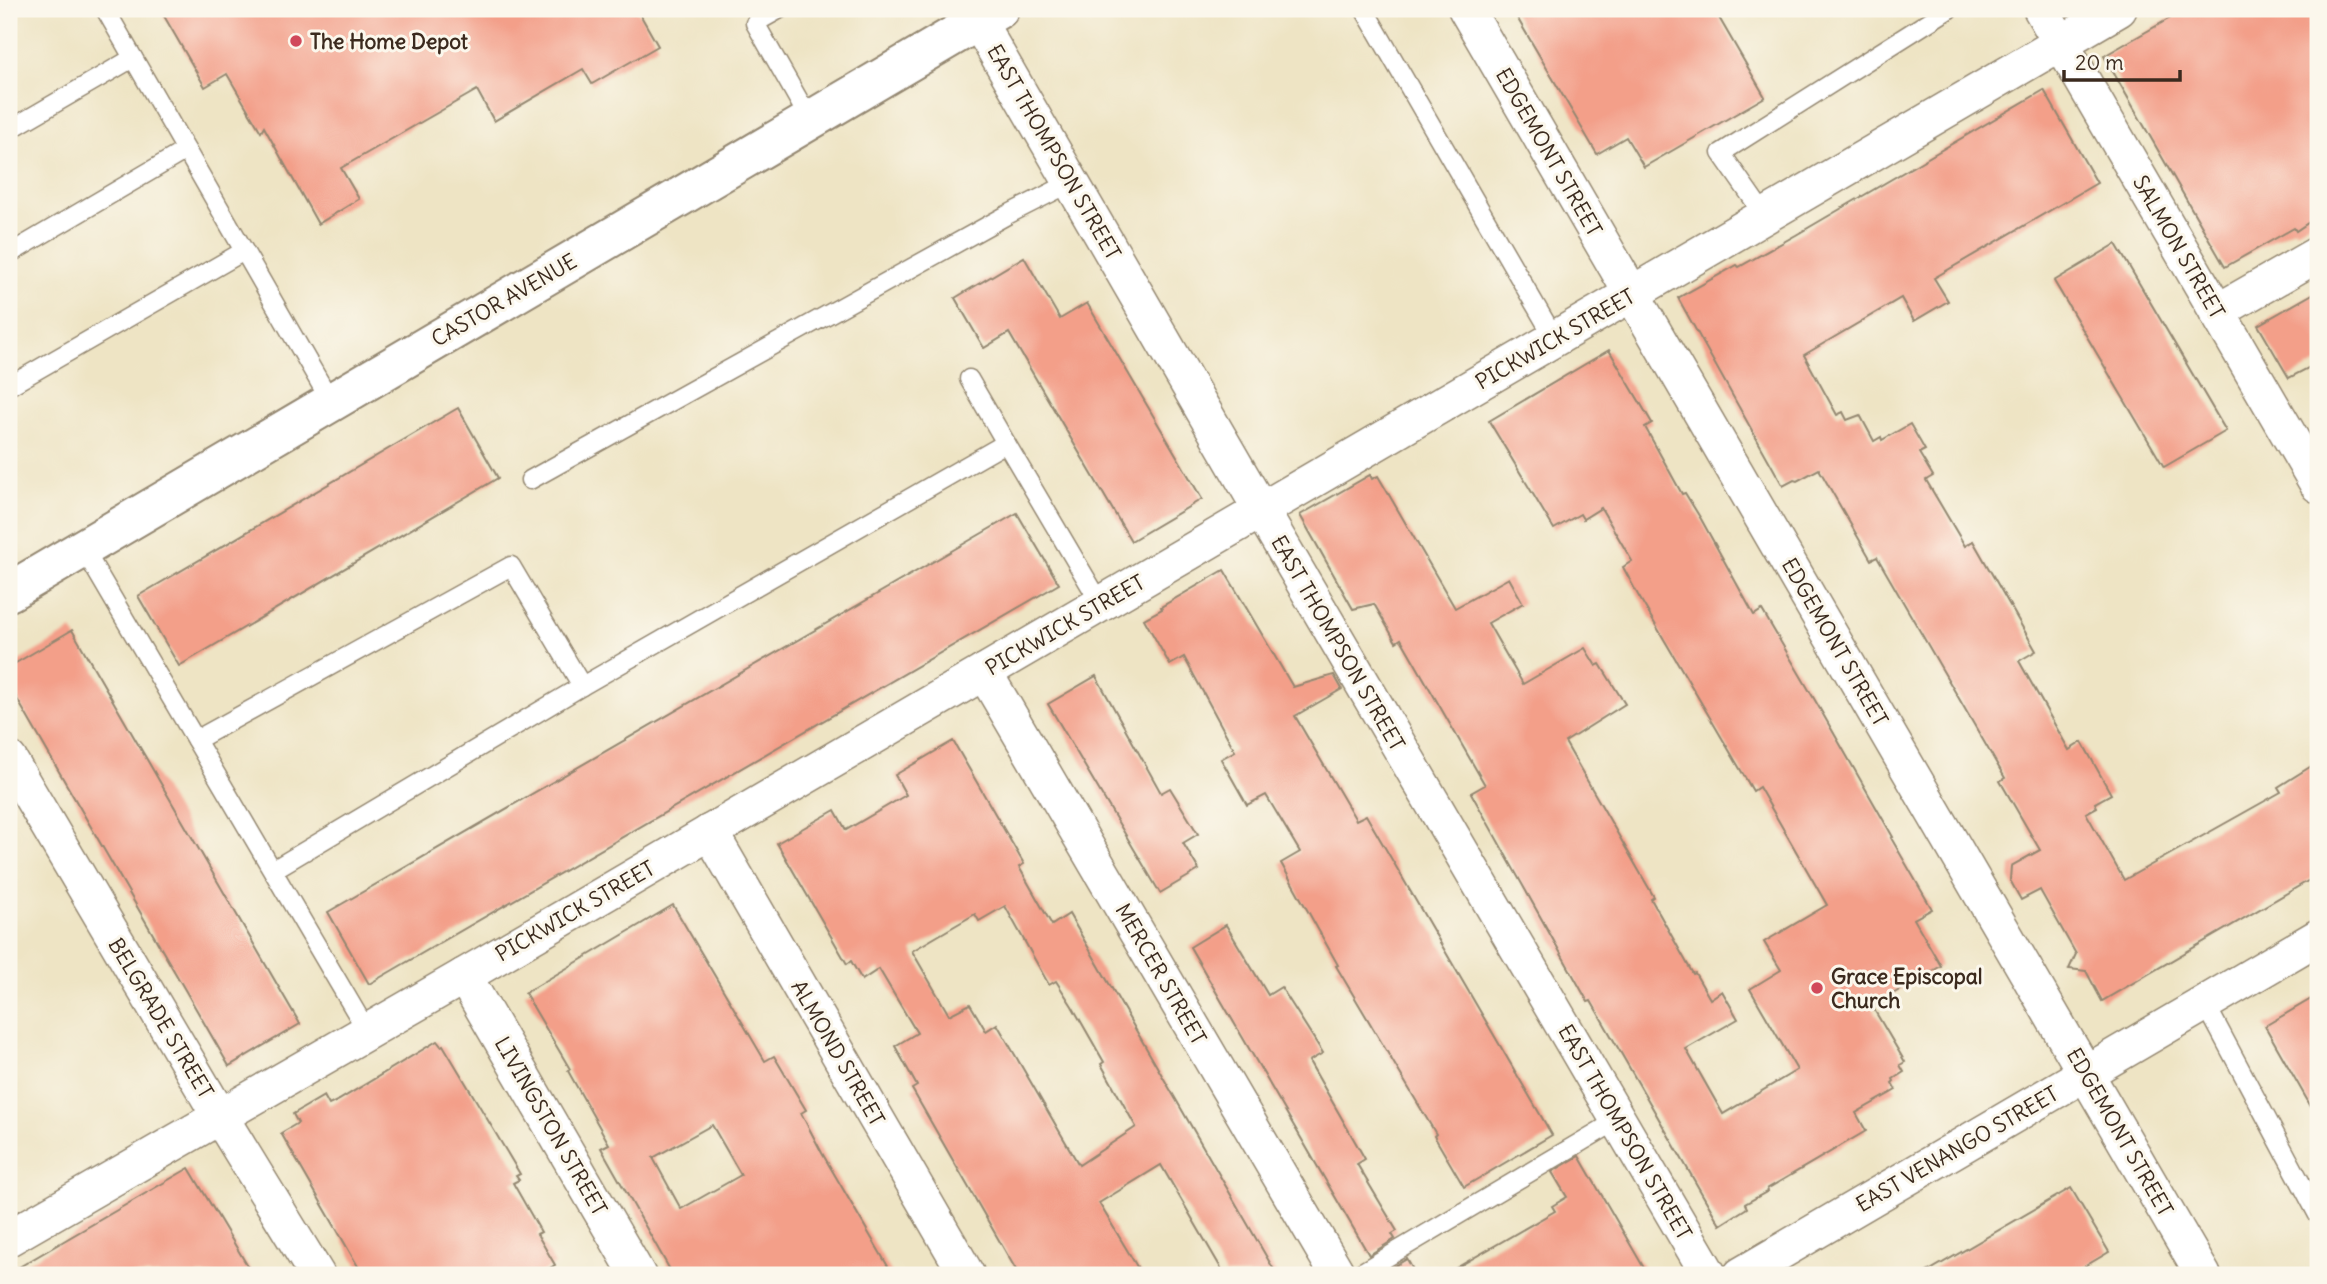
<svg xmlns="http://www.w3.org/2000/svg" width="2327" height="1284" viewBox="0 0 2327 1284" font-family="Delius,sans-serif">
  <rect width="100%" height="100%" fill="#fbf7ec"/>
  <filter id="ink" filterUnits="userSpaceOnUse"><feTurbulence type="fractalNoise" baseFrequency=".0143" numOctaves="2"/><feDisplacementMap in="SourceGraphic" scale="14" xChannelSelector="R" yChannelSelector="G"/><feConvolveMatrix kernelMatrix="1 2 1 2 8 2 1 2 1" color-interpolation-filters="sRGB"/></filter>
  <filter id="wash" filterUnits="userSpaceOnUse"><feTurbulence type="fractalNoise" baseFrequency=".00686" numOctaves="4" result="noise"/><feDisplacementMap in="SourceGraphic" scale="28" xChannelSelector="R" yChannelSelector="G"/><feGaussianBlur stdDeviation="1.57" result="paint"/><feColorMatrix in="noise" values="0 0 0 0 0 0 0 0 0 0 0 0 0 0 0 0 0 1.4 0 .05"/><feComposite in="paint" operator="in"/></filter>
  <g filter="url(#wash)">
    <rect width="100%" height="100%" fill="#eee4c4"/>
    <g id="blocks">
      <g fill="#f39f89" fill-rule="evenodd">
        <path d="M160 9H637L658 46 592 84 583 69 494 121 477 90 341 168 359 199 318 224 264 127 261 132 227 74 205 87Z"/>
        <path d="M1512 9H1714L1765 97 1644 167 1626 137 1597 154Z"/>
        <path d="M2186 9H2318V216L2296 231 2294 228 2225 267 2104 56Z"/>
        <path d="M2044 90 2097 183 1934 278 1948 301 1914 321 1901 298 1804 355 1837 415 1843 412 1847 420 1860 415 1874 441 1881 437 1882 440 1910 424 1925 450 1919 453 1933 476 1926 480 1965 546 1973 541 2036 651 2019 661 2069 750 2082 742 2111 794 2095 803 2097 807 2086 813 2124 880 2281 792 2278 787 2318 762V875L2102 1001 2086 971 2069 969 2076 954 2040 890 2021 900 2010 880 2011 866 2040 850 2000 781 2005 778 1877 557 1871 560 1819 469 1797 481 1794 480 1783 486 1678 298 1737 265 1739 267 1796 235Z"/>
        <path d="M2116 244 2226 431 2164 467 2054 281Z"/>
        <path d="M1024 257 1060 319 1087 303 1202 499 1131 541 1009 333 984 348 955 298Z"/>
        <path d="M2318 291V363L2289 378 2258 325Z"/>
        <path d="M1609 350 1652 423 1645 427 1682 494 1685 493 1701 519 1754 615 1762 610 1816 702 1893 837 1891 838 1932 909 1914 919 1941 966 1872 1006 1905 1062 1900 1065 1904 1072 1893 1079 1894 1081 1892 1083 1896 1090 1856 1113 1866 1131 1767 1189 1768 1191 1745 1204 1747 1208 1720 1225 1591 1001 1588 1002 1471 793 1485 785 1401 639 1396 642 1374 604 1353 609 1300 515 1370 475 1372 479 1378 476 1455 608 1509 578 1523 603 1488 623 1523 684 1585 648 1596 666 1600 664 1625 704 1565 742 1654 897 1651 899 1693 974 1695 973 1710 999 1722 991 1738 1019 1686 1049 1723 1114 1797 1070 1750 989 1781 970 1764 942 1827 905 1759 787 1753 791 1638 595 1623 567 1632 561 1601 508 1583 519 1580 514 1554 529 1489 421Z"/>
        <path d="M458 408 498 478 179 666 138 596Z"/>
        <path d="M1017 513 1059 584 369 984 328 912Z"/>
        <path d="M1224 570 1293 687 1334 675 1342 689 1295 716 1356 820 1366 815 1552 1135 1464 1187 1434 1136 1436 1134 1336 966 1338 965 1281 863 1300 852 1266 795 1247 805 1221 759 1235 751 1184 657 1170 665 1144 619 1162 609 1161 607Z"/>
        <path d="M72 630 300 1024 229 1066 9 685V667Z"/>
        <path d="M1096 676 1161 793 1170 788 1198 834 1183 843 1199 870 1160 893 1048 704Z"/>
        <path d="M953 741 1024 864 1019 867 1052 925 1069 914 1277 1275H1225L1161 1165 1099 1203 1142 1275H1019L912 1089 917 1086 895 1046 917 1033 879 969 862 980 851 961 847 964 777 843 835 810 846 830 906 795 895 775ZM1005 906 1049 985 1056 981 1072 1006 1104 1062 1101 1064 1136 1127 1079 1165 997 1024 986 1031 970 1004 949 1015 912 951 975 914 979 921Z"/>
        <path d="M673 905 765 1061 774 1056 806 1110 801 1113 822 1153 893 1275H673L601 1148 609 1144 568 1071 570 1069 525 993ZM712 1125 741 1175 681 1209 653 1158Z"/>
        <path d="M1226 925 1268 995 1281 987 1323 1053 1309 1061 1365 1159 1357 1164 1397 1231 1392 1234 1395 1239 1369 1255 1190 947Z"/>
        <path d="M2318 995V1119L2265 1026Z"/>
        <path d="M437 1041 441 1046 443 1045 520 1174 516 1176 519 1180 513 1183 541 1232 537 1234 555 1265 538 1275H363L281 1133 298 1123 293 1114 324 1096 329 1105 339 1100Z"/>
        <path d="M1579 1156 1648 1275H1444L1555 1211 1552 1206 1567 1197 1552 1172Z"/>
        <path d="M189 1168 253 1275H9V1273Z"/>
        <path d="M2071 1188 2109 1252 2070 1275H1922Z"/>
        <path d="M1407 1259 1416 1275H1380Z"/>
      </g>
    </g>
  </g>
  <g filter="url(#ink)">
    <use href="#blocks" fill-opacity="0" stroke="#948771" stroke-width="2"/>
    <g fill="none" stroke-linecap="round" stroke-linejoin="round">
      <g stroke="#948771" stroke-width="21">
        <g id="service">
          <path d="M105 9 331 402"/>
          <path d="M780 9 755 23 810 120"/>
          <path d="M1364 9 1555 339"/>
          <path d="M9 130 133 58"/>
          <path d="M1765 216 1721 153 1949 9"/>
          <path d="M9 254 186 150"/>
          <path d="M969 379 1006 443"/>
          <path d="M9 386 244 251"/>
          <path d="M530 480 1007 215 1072 182"/>
          <path d="M83 548 367 1031"/>
          <path d="M582 686 1006 443 1101 604"/>
          <path d="M196 740 511 566 582 686 273 870"/>
          <path d="M2205 1003 2318 1215"/>
          <path d="M1357 1275 1618 1120"/>
        </g>
      </g>
      <g stroke="#948771" stroke-width="38">
        <g id="minor">
          <path d="M971 9 1261 510 1709 1275"/>
          <path d="M1466 9 2203 1275"/>
          <path d="M2041 9 2318 485"/>
          <path d="M2217 312 2318 254"/>
          <path d="M984 672 1338 1275"/>
          <path d="M9 759 219 1115 317 1275"/>
          <path d="M710 832 967 1275"/>
          <path d="M464 976 638 1275"/>
          <path d="M9 1238 464 976 2119 9"/>
          <path d="M1741 1275 2318 937"/>
        </g>
      </g>
      <g stroke="#948771" stroke-width="42">
        <path id="primary" d="M9 592 999 9"/>
      </g>
      <use href="#service" stroke="#fff" stroke-width="18"/>
      <use href="#minor" stroke="#fff" stroke-width="35"/>
      <use href="#primary" stroke="#fff" stroke-width="38"/>
    </g>
  </g>
  <g fill="#d1495b" stroke="#fbf7ec" stroke-width="2.5">
    <circle cx="296" cy="41" r="7"/>
    <circle cx="1817" cy="988" r="7"/>
  </g>
  <g text-anchor="middle" dominant-baseline="central" stroke-width="6" stroke-linejoin="round" paint-order="stroke">
    <g font-size="21" font-weight="bold" fill="#3b2a1e" stroke="#fbf7ec" text-anchor="start">
      <text x="310" y="41">The Home Depot</text>
      <text x="1831" y="976">Grace Episcopal<tspan x="1831" dy="24">Church</tspan></text>
    </g>
    <g font-size="21" fill="#3b2a1e" stroke="#fbf7ec">
      <text transform="translate(1054 152) rotate(60)">EAST THOMPSON STREET</text>
      <text transform="translate(1549 152) rotate(60)">EDGEMONT STREET</text>
      <text transform="translate(2179 247) rotate(60)">SALMON STREET</text>
      <text transform="translate(504 300) rotate(-30)">CASTOR AVENUE</text>
      <text transform="translate(1555 339) rotate(-30)">PICKWICK STREET</text>
      <text transform="translate(1065 625) rotate(-30)">PICKWICK STREET</text>
      <text transform="translate(1835 642) rotate(60)">EDGEMONT STREET</text>
      <text transform="translate(1338 643) rotate(60)">EAST THOMPSON STREET</text>
      <text transform="translate(575 911) rotate(-30)">PICKWICK STREET</text>
      <text transform="translate(1161 974) rotate(60)">MERCER STREET</text>
      <text transform="translate(161 1018) rotate(59)">BELGRADE STREET</text>
      <text transform="translate(838 1053) rotate(60)">ALMOND STREET</text>
      <text transform="translate(551 1126) rotate(60)">LIVINGSTON STREET</text>
      <text transform="translate(1625 1132) rotate(60)">EAST THOMPSON STREET</text>
      <text transform="translate(2120 1132) rotate(60)">EDGEMONT STREET</text>
      <text transform="translate(1957 1149) rotate(-30)">EAST VENANGO STREET</text>
    </g>
  </g>
  <rect width="2327" height="1284" fill="none" stroke="#fbf7ec" stroke-width="35"/>
  <path d="M2064 70v10h116v-10" fill="none" stroke="#3b2a1e" stroke-width="3.5"/>
  <text x="2075" y="70" font-size="21" fill="#3b2a1e" stroke="#fbf7ec" stroke-width="5" paint-order="stroke">20 m</text>
</svg>
